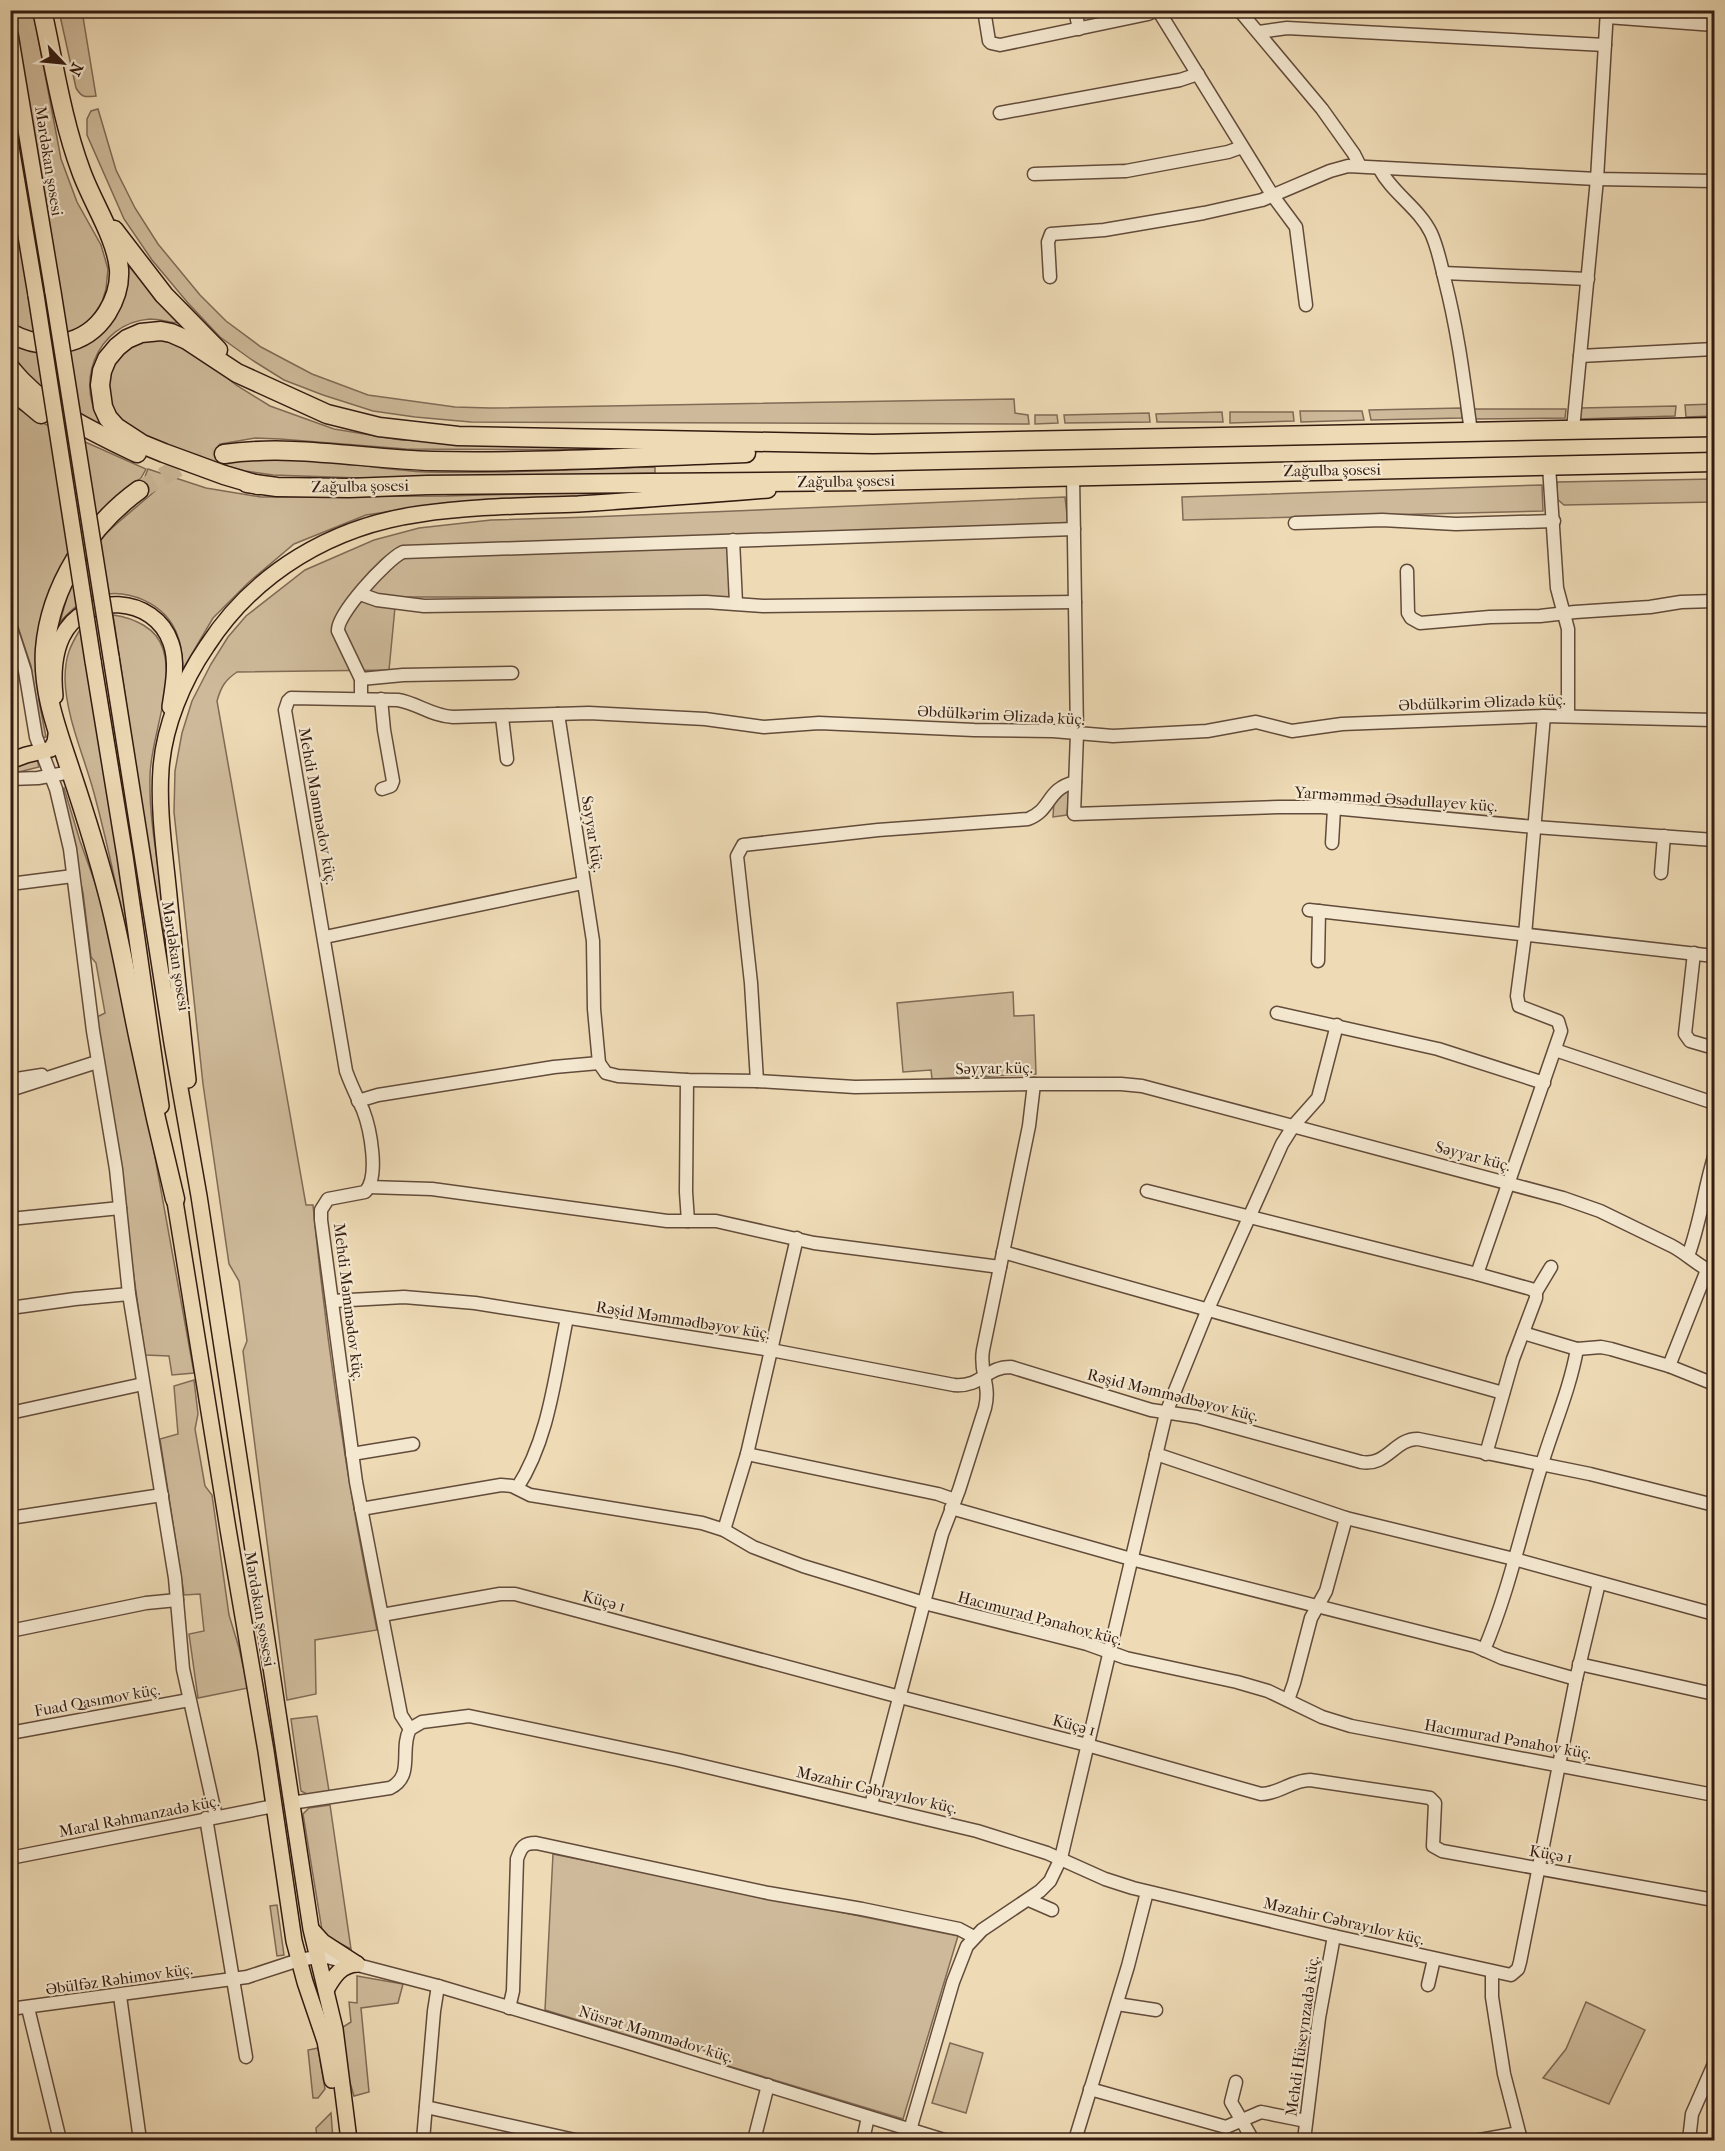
<svg xmlns="http://www.w3.org/2000/svg" width="1725" height="2151" viewBox="0 0 1725 2151" font-family="'IM FELL French Canon',serif">
  <rect width="100%" height="100%" fill="#eedbb6"/>
  <filter id="stains"><feTurbulence type="fractalNoise" baseFrequency=".00333" numOctaves="4"/><feColorMatrix values="0 0 0 0 .2 0 0 0 0 .09 0 0 0 0 .02 0 0 0 .5 -.17"/></filter>
  <radialGradient id="worn" r=".72"><stop offset=".6" stop-color="#630" stop-opacity="0"/><stop offset="1" stop-color="#630" stop-opacity=".3"/></radialGradient>
  <g fill="#ceba9a" stroke="#816a56" stroke-width="1.5">
    <path d="M14 11H33L61 159 77 202 101 245 108 269 106 289 102 302 93 316 82 327 65 336Z"/>
    <path d="M59 11H82L96 96C85 97 82 98 76 88Z"/>
    <path d="M98 109 116 170 135 208 158 244 200 295 226 321 261 347 312 374 368 395 455 407 490 408 1014 399 1015 413 1028 415 1029 424 471 422 415 417 373 411 323 395 284 380 252 360 220 337 188 303 152 260 124 219 87 135V119L91 111Z"/>
    <path d="M10 184 36 337 11 326Z"/>
    <path d="M127 264 178 323C169 322 158 319 150 319 95 323 72 388 105 428L62 406 26 374 11 351 10 342C39 359 58 351 87 342Z"/>
    <path d="M150 337 191 348 236 385 270 406 334 429 401 440 638 447 637 450 406 449 280 439 255 438 220 444 223 465C280 446 367 470 427 472 503 474 579 469 655 467V473L388 479 273 475 245 471 187 455 118 424 105 384 116 356Z"/>
    <path d="M1714 404V416L1686 417 1685 405Z"/>
    <path d="M10 406 17 408 45 424 146 469 141 478 108 505 84 529 70 554 38 668 39 701 46 737 41 738 31 666 11 606Z"/>
    <path d="M1676 406 1675 416 1579 419 1580 408Z"/>
    <path d="M1461 408 1462 418 1371 420 1369 410Z"/>
    <path d="M1474 409H1566L1565 418 1475 419Z"/>
    <path d="M1300 411H1362L1364 420 1301 422Z"/>
    <path d="M1222 412 1223 422H1157L1156 414Z"/>
    <path d="M1230 412H1293L1294 421 1230 423Z"/>
    <path d="M1149 413 1150 422 1065 423 1064 415Z"/>
    <path d="M1035 415H1057L1058 423 1035 424Z"/>
    <path d="M148 469 206 488 261 497 447 496 618 491 619 494 446 503 366 515 294 544 249 582 213 618 183 669C182 659 182 647 178 637 167 603 126 586 93 597 80 601 69 612 60 622 66 601 71 578 83 560 102 533 130 513 155 491L144 479Z"/>
    <path d="M1714 479V502L1564 505 1557 499V482Z"/>
    <path d="M1542 485 1543 511 1183 520 1182 497Z"/>
    <path d="M1065 497 1068 524 727 536 730 597H396L389 670 237 672C225 680 221 687 217 701L306 1205H313C327 1348 348 1490 377 1630L315 1640 316 1694 287 1700 243 1351 247 1341 239 1281 229 1264 203 1084 174 812 175 771 182 733 192 701 211 664 228 637 246 616 305 570 374 540 419 528 491 520 590 517Z"/>
    <path d="M113 615C134 618 157 628 163 649 175 687 151 736 150 775 148 846 173 915 169 985Z"/>
    <path d="M81 628 113 808 139 1008C127 936 113 864 94 793 84 756 66 717 65 679 65 656 70 646 81 628Z"/>
    <path d="M36 756 39 767 15 773 11 771 10 764Z"/>
    <path d="M64 788 80 841 102 902 138 1063 194 1373 172 1375 169 1356 145 1355 97 1017 105 1013 96 963 91 957 83 893 60 790Z"/>
    <path d="M1063 790H1069L1067 815 1053 817 1054 800Z"/>
    <path d="M1013 992 1014 1016 1034 1015 1036 1074 932 1079 931 1070 903 1072 897 1003Z"/>
    <path d="M194 1380 198 1414 195 1429 205 1486 212 1495 229 1615 239 1648 248 1688 198 1698 189 1634 204 1631 200 1594 184 1595 160 1439 178 1434 174 1386Z"/>
    <path d="M317 1716 329 1791 309 1795 301 1791 291 1719Z"/>
    <path d="M330 1805 351 1949 329 1938 322 1930 303 1814 309 1808Z"/>
    <path d="M553 1854 958 1936 903 2119 725 2065V2057L682 2044 679 2051 545 2010Z"/>
    <path d="M277 1905 284 1955 277 1956 270 1906Z"/>
    <path d="M357 1976 403 1984 398 2003 361 2008 369 2092 354 2096 335 2032 351 2022 349 2002 357 2003Z"/>
    <path d="M1586 2002 1645 2030 1609 2104 1543 2078 1566 2049Z"/>
    <path d="M950 2043 983 2053 966 2113 932 2103Z"/>
    <path d="M318 2048 325 2089 318 2098H313L308 2050Z"/>
    <path d="M331 2113 333 2140H317L316 2128Z"/>
  </g>
  <g fill="none" stroke-linecap="round" stroke-linejoin="round">
    <path stroke="#c9b595" stroke-width="18" stroke-dasharray="18 9" stroke-linecap="butt" d="M139 490 181 466 224 454"/>
    <g stroke="#624b3a" stroke-width="15">
      <g id="minor">
        <path d="M984 10 989 41 991 43 1000 45 1148 14 1157 10"/>
        <path d="M1075 10 1079 29"/>
        <path d="M1158 10 1273 196 1296 227 1306 305"/>
        <path d="M1239 10 1322 109 1354 154 1360 166"/>
        <path d="M1607 17 1714 25"/>
        <path d="M1259 32 1287 28 1605 45"/>
        <path d="M1000 113 1180 80 1198 74"/>
        <path d="M1379 168C1392 193 1419 208 1431 233 1438 248 1441 265 1445 281 1458 331 1464 381 1471 432"/>
        <path d="M1034 174 1126 171 1228 152 1242 147"/>
        <path d="M1443 273 1588 279"/>
        <path d="M1050 277 1048 242 1051 234 1104 230 1204 213 1262 200 1330 171 1348 166 1597 179 1714 181"/>
        <path d="M1580 356 1714 349"/>
        <path d="M1573 429 1597 179 1607 10"/>
        <path d="M1549 466 1557 588 1568 629V716"/>
        <path d="M1073 475 1077 734 1074 814 1279 807H1322L1535 827 1714 840"/>
        <path d="M1295 523 1382 520 1456 524 1554 521"/>
        <path d="M733 540 736 603"/>
        <path d="M1407 571 1408 613 1411 618 1420 623 1490 617 1540 616 1575 612 1650 607 1681 602 1714 601"/>
        <path d="M360 594 377 600 424 606 706 602 763 606 1075 602"/>
        <path d="M10 625 25 671 36 737 56 789 70 849 93 1031 116 1169 129 1294 175 1578 183 1669 216 1817"/>
        <path d="M361 679 403 675 512 673"/>
        <path d="M361 698V679L338 631C336 615 387 559 403 552L1074 529"/>
        <path d="M381 699 384 730 393 781 391 786 382 789"/>
        <path d="M558 714 593 941 594 1009 599 1063 606 1073 618 1076 687 1080 757 1081 855 1087 1034 1084H1121L1142 1086 1563 1198 1600 1211 1672 1246C1687 1254 1698 1266 1714 1273"/>
        <path d="M502 717 507 759"/>
        <path d="M10 779 38 778 71 772"/>
        <path d="M1332 843 1334 809"/>
        <path d="M1661 873 1664 836"/>
        <path d="M10 884 73 876"/>
        <path d="M1309 910 1714 956"/>
        <path d="M325 937 583 883"/>
        <path d="M1694 953 1685 1034 1690 1041 1714 1048"/>
        <path d="M1318 961 1319 911"/>
        <path d="M1277 1013 1438 1049 1544 1083"/>
        <path d="M1555 1050 1714 1103"/>
        <path d="M10 1080 42 1075"/>
        <path d="M687 1080 686 1192 688 1221"/>
        <path d="M757 1081 751 983 737 856 743 845 878 830 1028 819C1052 810 1046 789 1075 782"/>
        <path d="M10 1090 97 1062"/>
        <path d="M358 1101 378 1095 554 1067 599 1063"/>
        <path d="M369 1187 432 1189 667 1221H716L814 1243 1000 1267"/>
        <path d="M1147 1191 1477 1274 1531 1289 1536 1292V1298L1513 1359 1486 1454"/>
        <path d="M10 1219 120 1208"/>
        <path d="M1003 1252 1503 1393"/>
        <path d="M1688 1256C1700 1224 1704 1190 1714 1157"/>
        <path d="M1477 1274 1561 1031 1558 1021 1519 1006 1517 996 1525 935 1544 716"/>
        <path d="M1536 1292 1551 1267"/>
        <path d="M332 1301 404 1297 475 1303 771 1350 954 1385C983 1387 985 1367 1011 1367L1151 1410 1197 1417 1361 1462C1387 1467 1395 1438 1418 1439L1590 1474 1714 1505"/>
        <path d="M10 1308 75 1299 129 1294"/>
        <path d="M1523 1333 1577 1349 1601 1347 1611 1349 1669 1366 1714 1384"/>
        <path d="M1669 1366 1707 1270"/>
        <path d="M10 1413 143 1384"/>
        <path d="M352 1454 413 1444"/>
        <path d="M747 1454 938 1494 955 1500"/>
        <path d="M1156 1454 1346 1518 1514 1559 1714 1614"/>
        <path d="M517 1488C549 1439 555 1375 567 1318"/>
        <path d="M951 1508 1131 1559 1475 1646 1502 1658 1576 1679"/>
        <path d="M361 1509 501 1485 512 1486 530 1495 702 1523 724 1530 753 1547 803 1566 924 1603 1087 1644 1126 1658 1237 1682 1268 1691 1322 1717 1351 1726 1714 1795"/>
        <path d="M10 1518 162 1495"/>
        <path d="M724 1530 747 1454 797 1238"/>
        <path d="M382 1615 500 1594H515L900 1697 1087 1745 1261 1794C1279 1794 1292 1780 1310 1780L1424 1797 1430 1798 1435 1803 1433 1846 1442 1851 1714 1900"/>
        <path d="M10 1631 146 1603 177 1600"/>
        <path d="M1484 1650C1509 1591 1522 1528 1541 1467 1553 1427 1570 1389 1577 1349"/>
        <path d="M1579 1664 1714 1694"/>
        <path d="M1288 1700 1294 1683 1311 1618 1326 1591 1346 1518"/>
        <path d="M410 1729 401 1715 356 1482 321 1220V1210L328 1199 365 1192C380 1177 370 1128 363 1110 357 1097 351 1085 346 1071L285 710 288 701 291 698 398 700C417 703 432 716 453 717L589 713 705 719 764 727 819 723 974 730 1053 731 1113 736 1207 731 1256 722 1292 731 1342 724 1544 716 1714 720"/>
        <path d="M10 1733 189 1700"/>
        <path d="M291 1803 390 1788C415 1776 399 1749 410 1729L422 1722 469 1716 678 1760 977 1831 1047 1853 1105 1879 1133 1888 1334 1936 1511 1975 1518 1969 1520 1962 1576 1679 1599 1583"/>
        <path d="M871 1805 942 1534 959 1490 985 1408C991 1384 979 1374 983 1350L1029 1126 1034 1084"/>
        <path d="M206 1818 246 2057"/>
        <path d="M10 1858 274 1806"/>
        <path d="M1029 1900 1052 1910"/>
        <path d="M1492 1972V1997L1504 2074 1521 2140"/>
        <path d="M1428 1985 1434 1959"/>
        <path d="M120 1996 140 2140"/>
        <path d="M1117 2004 1156 2010"/>
        <path d="M28 2008 60 2140"/>
        <path d="M509 2008 513 1991 517 1859C521 1847 524 1843 536 1843L768 1893 862 1909 959 1929 974 1937"/>
        <path d="M10 2009 247 1977 299 1960 323 1956 438 1986 632 2044 944 2140"/>
        <path d="M1236 2082 1231 2102 1250 2135V2140"/>
        <path d="M1090 2089 1226 2127 1261 2112 1306 2121"/>
        <path d="M426 2107 575 2140"/>
        <path d="M910 2130 953 1982 967 1946 982 1930 1040 1891 1050 1881 1061 1858 1166 1413 1208 1309 1282 1144 1294 1125 1318 1098 1337 1025"/>
        <path d="M423 2140 434 2011 438 1986"/>
        <path d="M754 2140 768 2085"/>
        <path d="M863 2140 868 2117"/>
        <path d="M1075 2140 1128 1966 1147 1892"/>
        <path d="M1304 2140 1319 2018 1334 1936"/>
        <path d="M1480 2140 1519 2133"/>
        <path d="M1689 2140 1692 2114 1714 2064"/>
      </g>
    </g>
    <g stroke="#341b11" stroke-width="18">
      <g id="major">
        <path d="M10 34 53 292"/>
        <path d="M10 141 36 295"/>
        <path d="M111 657 172 1043 199 1196 311 1929 335 2029 349 2140"/>
        <path d="M93 661 125 856 161 1106"/>
        <path d="M55 696C53 677 54 654 62 637 84 591 155 595 171 643 178 663 173 687 170 707"/>
        <path d="M10 761 26 755 51 749 55 742 57 729"/>
        <path d="M188 1080C181 1018 175 957 169 896 165 854 158 811 161 769 164 726 183 681 207 646 255 572 333 526 420 514 472 506 526 506 578 504 642 500 705 495 768 490"/>
        <path d="M173 1189 228 1529 266 1751 294 1941 305 1982 325 2041 332 2080"/>
        <path d="M312 1930 323 1942 357 1964"/>
        <path d="M326 1990C334 1976 341 1965 357 1964"/>
      </g>
    </g>
    <g stroke="#341b11" stroke-width="21">
      <g id="highway">
        <path d="M114 230 164 295 218 350"/>
        <path d="M10 333C45 352 85 347 107 313 115 300 120 284 119 269 116 237 92 202 81 171 62 120 54 64 42 10"/>
        <path d="M10 368C44 410 90 430 137 453"/>
        <path d="M10 388 41 414"/>
        <path d="M224 454C293 444 363 459 432 461 537 463 642 457 746 453"/>
        <path d="M247 483 277 487 349 488 427 485 871 481 1714 462"/>
        <path d="M258 485 224 475 164 453 142 444 116 427 108 418 103 407 100 385 102 371 107 359 117 347 127 339 141 333 161 331 171 333 187 340 237 373 327 414 379 427 458 436 873 444 1714 427"/>
        <path d="M139 490C89 526 50 587 45 649 42 693 58 732 71 772 85 814 98 856 109 898 121 945 129 993 139 1040 150 1093 162 1146 175 1199"/>
      </g>
    </g>
    <use href="#minor" stroke="#f4e8d0" stroke-width="12"/>
    <use href="#major" stroke="#eedbb6" stroke-width="15"/>
    <use href="#highway" stroke="#eedbb6" stroke-width="18"/>
    <g stroke="#341b11" stroke-width="18" stroke-linecap="butt">
      <g id="major-bridge">
        <path d="M53 292 111 657"/>
        <path d="M36 295 93 661"/>
      </g>
    </g>
    <use href="#major-bridge" stroke="#eedbb6" stroke-width="15"/>
  </g>
  <g text-anchor="middle" dominant-baseline="central" stroke-width="4.5" stroke-linejoin="round" paint-order="stroke">
    <g font-size="16" fill="#341b11" stroke="#f4e8d0">
      <text transform="translate(49 161) rotate(81)">Mərdəkan şosesi</text>
      <text transform="translate(1332 470) rotate(-1)">Zağulba şosesi</text>
      <text transform="translate(846 481) rotate(-1)">Zağulba şosesi</text>
      <text transform="translate(360 486) rotate(-1)">Zağulba şosesi</text>
      <text transform="translate(1482 702) rotate(-2)">Əbdülkərim Əlizadə küç.</text>
      <text transform="translate(1001 715) rotate(3)">Əbdülkərim Əlizadə küç.</text>
      <text transform="translate(1396 799) rotate(4)">Yarməmməd Əsədullayev küç.</text>
      <text transform="translate(318 806) rotate(80)">Mehdi Məmmədov küç.</text>
      <text transform="translate(593 834) rotate(81)">Səyyar küç.</text>
      <text transform="translate(176 956) rotate(81)">Mərdəkan şosesi</text>
      <text transform="translate(994 1068) rotate(-1)">Səyyar küç.</text>
      <text transform="translate(1473 1156) rotate(15)">Səyyar küç.</text>
      <text transform="translate(349 1302) rotate(83)">Mehdi Məmmədov küç.</text>
      <text transform="translate(683 1320) rotate(9)">Rəşid Məmmədbəyov küç.</text>
      <text transform="translate(1173 1395) rotate(14)">Rəşid Məmmədbəyov küç.</text>
      <text transform="translate(604 1601) rotate(15)">Küçə 1</text>
      <text transform="translate(260 1609) rotate(80)">Mərdəkan şossesi</text>
      <text transform="translate(1040 1618) rotate(15)">Hacımurad Pənahov küç.</text>
      <text transform="translate(97 1700) rotate(-10)">Fuad Qasımov küç.</text>
      <text transform="translate(1074 1725) rotate(15)">Küçə 1</text>
      <text transform="translate(1508 1739) rotate(10)">Hacımurad Pənahov küç.</text>
      <text transform="translate(877 1790) rotate(13)">Məzahir Cəbrayılov küç.</text>
      <text transform="translate(139 1816) rotate(-11)">Maral Rəhmanzadə küç.</text>
      <text transform="translate(1551 1854) rotate(10)">Küçə 1</text>
      <text transform="translate(1344 1921) rotate(13)">Məzahir Cəbrayılov küç.</text>
      <text transform="translate(119 1979) rotate(-8)">Əbülfəz Rəhimov küç.</text>
      <text transform="translate(656 2034) rotate(17)">Nüsrət Məmmədov küç.</text>
      <text transform="translate(1302 2036) rotate(-82)">Mehdi Hüseynzadə küç.</text>
    </g>
  </g>
  <rect width="1725" height="2151" fill="none" stroke="#eedbb6" stroke-width="36"/>
  <rect x="12" y="12" width="1701" height="2127" fill="none" stroke="#341b11" stroke-width="3"/>
  <rect x="18" y="18" width="1689" height="2115" fill="none" stroke="#341b11" stroke-width="1.5"/>
  <g transform="translate(63 63) rotate(116)" stroke="#f4e8d0" stroke-width="4.5" paint-order="stroke">
  <path d="M0-4.5L10 22L0 15L-10 22Z" fill="#341b11"/>
  <text y="-9" font-size="16" font-weight="bold" text-anchor="middle" fill="#341b11">N</text>
  </g>
  <rect width="100%" height="100%" filter="url(#stains)"/>
  <rect width="100%" height="100%" fill="url(#worn)"/>
</svg>
